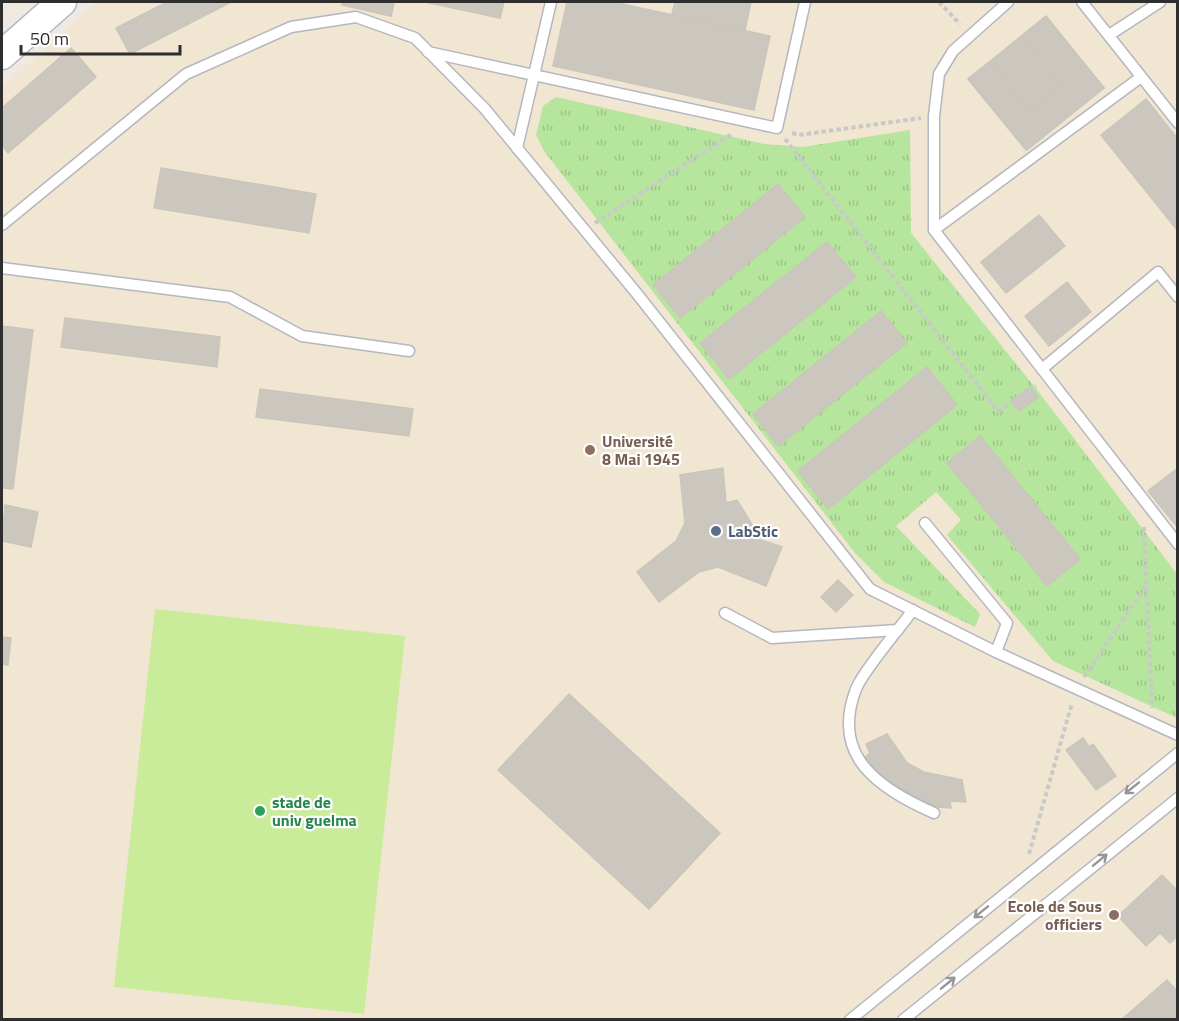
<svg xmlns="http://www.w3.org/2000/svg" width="1179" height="1021" viewBox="0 0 1179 1021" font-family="'Titillium Web',sans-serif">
  <defs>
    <pattern id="grass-tufts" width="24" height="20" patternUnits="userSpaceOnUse" patternTransform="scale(1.5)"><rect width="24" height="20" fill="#b6e59e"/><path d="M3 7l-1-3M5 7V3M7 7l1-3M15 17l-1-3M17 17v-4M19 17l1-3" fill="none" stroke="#9dc588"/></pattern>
  </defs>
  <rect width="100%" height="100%" fill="#efe9e1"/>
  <path fill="#f0e6d1" d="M97 2H1177V1019L2 1020V88Z"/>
  <path fill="url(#grass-tufts)" d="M556 97 764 144 803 147 910 130 911 233 1041 395 1177 574V718L1053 661 947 535 961 520 936 492 896 526 980 614 975 627 884 582 855 553 544 151 536 135 543 106Z"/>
  <path fill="#c9ec9a" d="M155 609 405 636 364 1014 114 987Z"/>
  <g fill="#cbc7bf" stroke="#cbc5ba" stroke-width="1.5">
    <path d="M167 2H231L130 54 116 28Z"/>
    <path d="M343 2H383L394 4 391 16 342 5Z"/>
    <path d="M425 2H504L500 18Z"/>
    <path d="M567 2H613L770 36 754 110 553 66Z"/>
    <path d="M675 2H751L745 30 672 14Z"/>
    <path d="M1046 16 1104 88 1026 150 968 79Z"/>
    <path d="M1046 17 1104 88 1027 150 969 78 990 62 1030 111 1062 86 1022 37Z"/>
    <path d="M71 48 96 77 8 153 2 145V108Z"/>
    <path d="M1146 99 1178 139V231L1101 135Z"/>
    <path d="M161 168 316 194 309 233 154 208Z"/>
    <path d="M778 184 805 217 680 318 653 285Z"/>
    <path d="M1039 215 1065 246 1006 293 981 262Z"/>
    <path d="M827 242 856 277 729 379 700 343Z"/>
    <path d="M1067 282 1091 312 1049 346 1025 316Z"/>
    <path d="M881 311 907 343 778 446 753 414Z"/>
    <path d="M65 318 220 337 217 367 61 347Z"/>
    <path d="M2 326 33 330 13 489 2 488Z"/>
    <path d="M927 367 957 405 828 509 798 471Z"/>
    <path d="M1030 387 1038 397 1019 411 1011 401Z"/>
    <path d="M260 389 413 409 409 436 256 417Z"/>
    <path d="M980 436 1080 559 1047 586 947 463Z"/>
    <path d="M723 468 726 503 737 500 753 526 749 536 782 547 766 586 718 567 699 572 659 602 637 572 676 541 685 523 680 475Z"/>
    <path d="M1178 468V528L1148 491Z"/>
    <path d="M5 505 38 512 31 547 2 541Z"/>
    <path d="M838 580 853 595 836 612 821 597Z"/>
    <path d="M2 637 11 638 8 665 2 664Z"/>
    <path d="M569 694 720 833 649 909 498 770Z"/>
    <path d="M887 734 907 763 924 772 962 780 966 802 950 801 951 808 937 807 899 791 863 759 870 753 866 744Z"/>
    <path d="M1083 738 1089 747 1093 744 1116 776 1096 790 1066 750Z"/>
    <path d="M1162 875 1178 891V936L1170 943 1160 933 1146 946 1118 916Z"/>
    <path d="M1167 980 1178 992V1020H1121Z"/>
  </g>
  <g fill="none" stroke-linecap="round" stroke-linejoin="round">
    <g stroke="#b4b7c1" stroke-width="13">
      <g id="lane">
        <path d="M1008 2 953 51 939 74 934 116V230L1178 544"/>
        <path d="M1082 2 1178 123"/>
        <path d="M1109 35 1160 2"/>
        <path d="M428 52 777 128 805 2"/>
        <path d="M517 148 551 2"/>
        <path d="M2 225 186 74 291 27 356 17 415 38 485 109 638 295 870 589 996 652 1178 735"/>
        <path d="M934 230 1141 77"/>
        <path d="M2 268 230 297 302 336 409 351"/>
        <path d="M1042 369 1158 272 1178 297"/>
        <path d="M925 523 1007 623 996 652"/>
        <path d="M913 610C900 628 863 671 856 689 830 757 879 788 934 813"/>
        <path d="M725 613 772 638 898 630"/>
        <path d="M850 1020 1178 753"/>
        <path d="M903 1020 1178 798"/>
      </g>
    </g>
    <g stroke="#b4b7c1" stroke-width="31">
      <path id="secondary" d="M2 55 62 2"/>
    </g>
    <g stroke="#c9c9c9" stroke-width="4" stroke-dasharray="4.5 3" stroke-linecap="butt">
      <path d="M939 2 960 24"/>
      <path d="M792 133 799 135 921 118"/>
      <path d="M785 139 998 411 1036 386"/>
      <path d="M595 223 732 134"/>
      <path d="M1144 527 1152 708"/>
      <path d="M1084 677 1147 584"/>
      <path d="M1029 854 1072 703"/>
    </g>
    <use href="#lane" stroke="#fff" stroke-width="10"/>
    <use href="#secondary" stroke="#fff" stroke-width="28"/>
  </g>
  <defs><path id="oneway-shaft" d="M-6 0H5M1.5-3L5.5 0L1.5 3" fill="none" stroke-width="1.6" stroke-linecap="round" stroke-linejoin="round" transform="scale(1.5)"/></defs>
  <g stroke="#969696">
    <use href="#oneway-shaft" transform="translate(1132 788) rotate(141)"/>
    <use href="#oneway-shaft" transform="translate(1100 860) rotate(-39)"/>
    <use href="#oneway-shaft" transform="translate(981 912) rotate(141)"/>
    <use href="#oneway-shaft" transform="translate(948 983) rotate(-39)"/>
  </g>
  <g fill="#8d6e63" stroke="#fff" stroke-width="2">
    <circle cx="590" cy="450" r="6"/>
    <circle cx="1114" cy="915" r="6"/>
  </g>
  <circle fill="#5c6f8a" stroke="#fff" stroke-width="2" cx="716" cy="531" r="6"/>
  <circle fill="#2e9e5b" stroke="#fff" stroke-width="2" cx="260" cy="811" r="6"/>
  <g text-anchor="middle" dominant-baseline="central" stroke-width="4.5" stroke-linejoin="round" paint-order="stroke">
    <g font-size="16" font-weight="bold" fill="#785e54" stroke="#fff" text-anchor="start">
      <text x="602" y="441">Université<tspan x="602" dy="18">8 Mai 1945</tspan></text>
      <text x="1102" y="906" text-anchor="end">Ecole de Sous<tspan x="1102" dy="18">officiers</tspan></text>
    </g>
    <g font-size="16" font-weight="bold" fill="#4e5e75" stroke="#fff" text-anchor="start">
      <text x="728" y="531">LabStic</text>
    </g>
    <g font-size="16" font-weight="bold" fill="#27864d" stroke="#fff" text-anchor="start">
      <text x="272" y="802">stade de<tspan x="272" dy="18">univ guelma</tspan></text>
    </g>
  </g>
  <rect width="1179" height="1021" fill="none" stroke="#2e2e2e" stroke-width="6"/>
  <path d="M21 45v9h159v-9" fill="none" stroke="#2e2e2e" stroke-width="3"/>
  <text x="30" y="45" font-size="18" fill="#2e2e2e" stroke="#ffffff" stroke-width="4.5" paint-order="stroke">50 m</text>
</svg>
